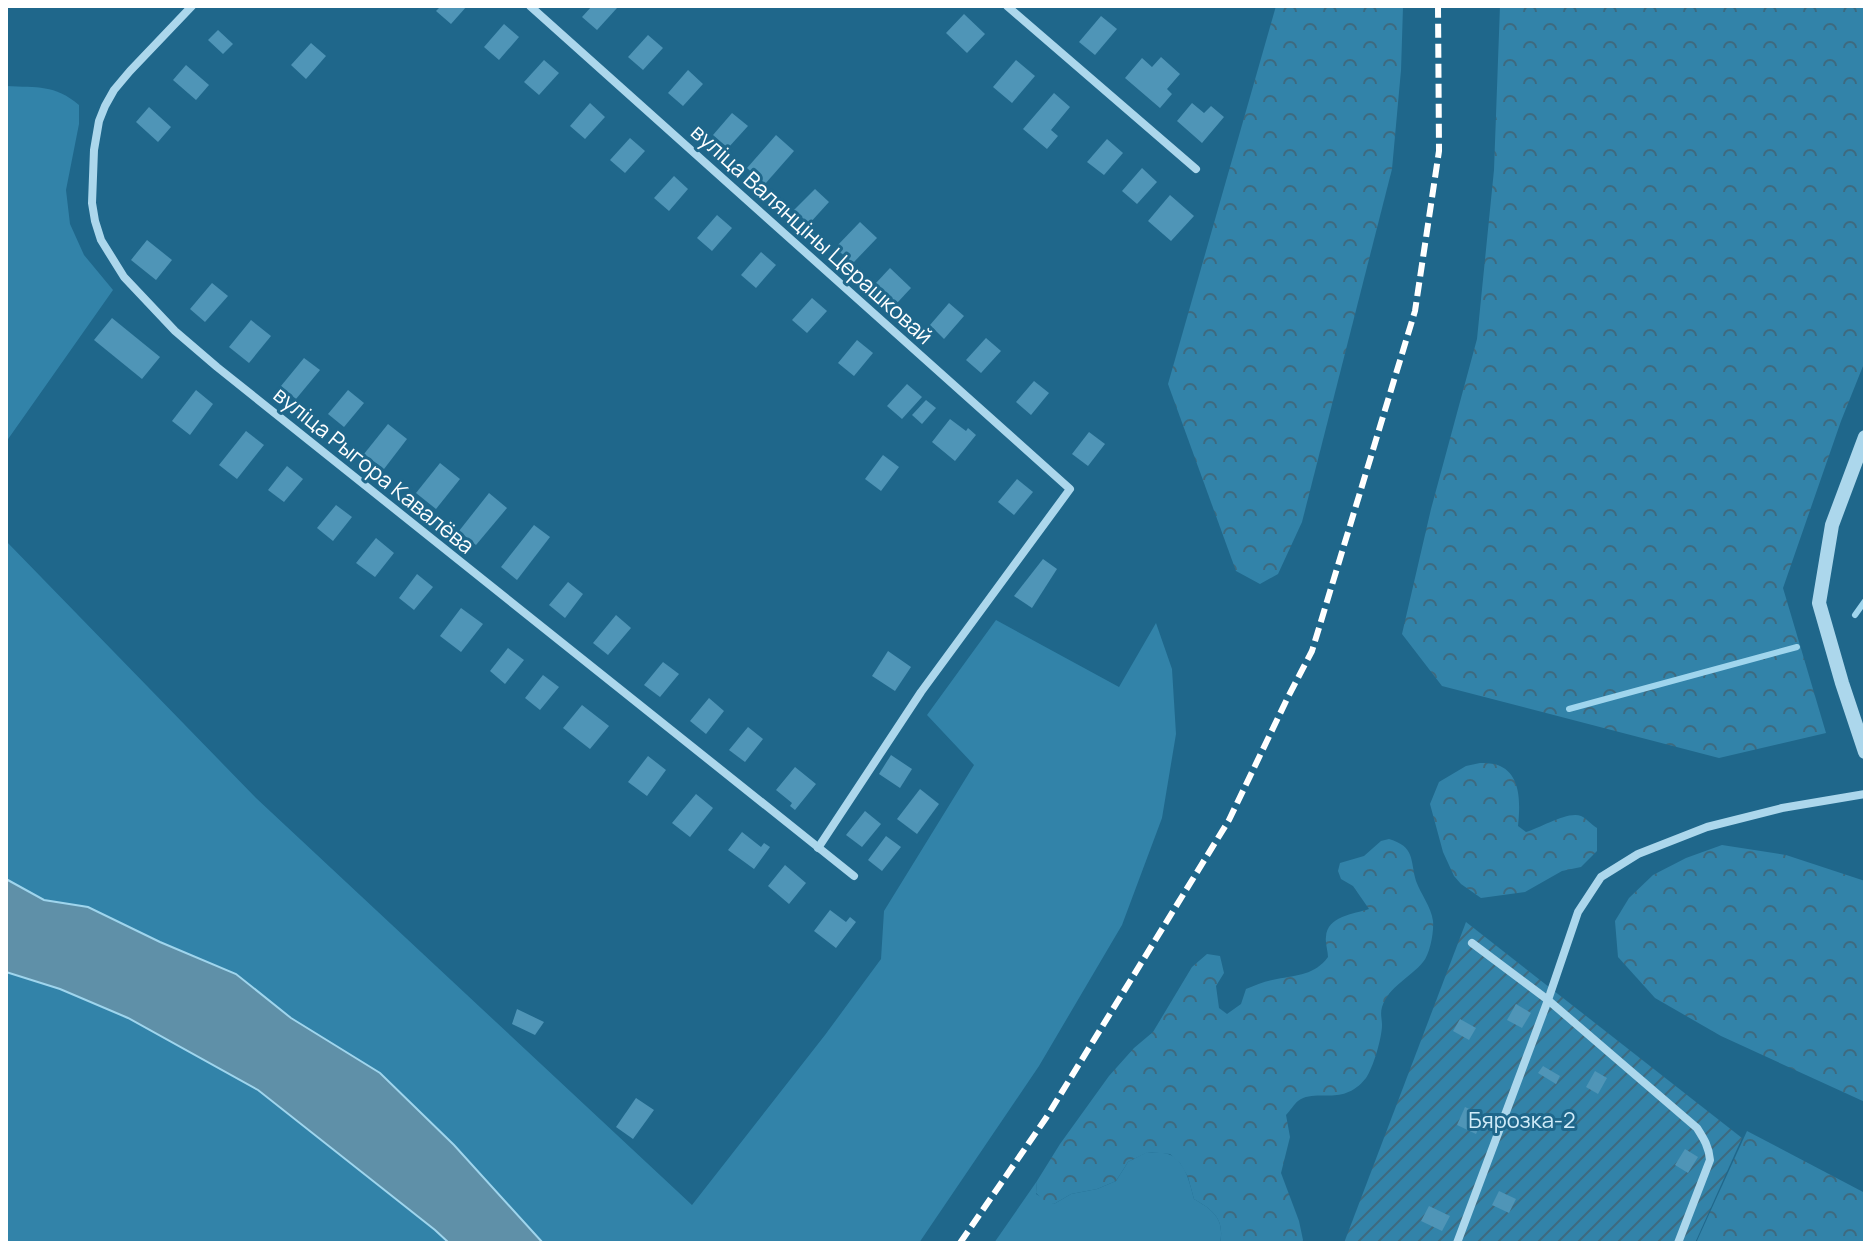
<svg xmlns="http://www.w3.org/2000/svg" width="1871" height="1249" viewBox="0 0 1871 1249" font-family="Manrope,sans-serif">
  <defs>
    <pattern id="forest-crowns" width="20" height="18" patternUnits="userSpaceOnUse" patternTransform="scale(2)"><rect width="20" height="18" fill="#3283a9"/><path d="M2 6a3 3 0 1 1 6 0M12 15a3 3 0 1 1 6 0" fill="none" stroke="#3e6a7f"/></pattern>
    <pattern id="garden-furrows" width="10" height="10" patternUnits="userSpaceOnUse" patternTransform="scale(2)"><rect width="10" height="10" fill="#3283a9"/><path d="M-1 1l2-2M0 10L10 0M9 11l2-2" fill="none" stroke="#3e6a7f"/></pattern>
  </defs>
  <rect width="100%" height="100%" fill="#1f678b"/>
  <g fill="#3283a9">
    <path d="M6 86C38 88 54 84 79 105V124L66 190 70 224 84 255 113 290 6 442Z"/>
    <path d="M6 541 256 798 692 1205 825 1035 881 959 884 911 974 765 927 715 996 620 1119 687 1156 623 1172 669 1176 734 1162 818 1122 925 1039 1066 919 1243H6Z"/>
    <path d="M1147 1152C1154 1153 1162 1152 1168 1154 1185 1159 1190 1184 1194 1199 1213 1210 1225 1219 1220 1243H994L1037 1181 1036 1194 1054 1204 1071 1194 1097 1189 1116 1181 1128 1162Z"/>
  </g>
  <g fill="url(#forest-crowns)">
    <path d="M1276 6H1403L1401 70 1392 169 1302 522 1278 574 1260 584 1236 571 1168 384Z"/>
    <path d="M1500 6H1865V361L1841 421 1783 588 1826 733 1719 758 1442 686 1402 634 1431 509 1477 339 1494 170Z"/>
    <path d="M1480 763C1486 763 1494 763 1500 766 1522 776 1520 806 1518 826L1526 832C1541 828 1567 811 1581 816 1586 818 1592 825 1597 828V851L1581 867 1562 871 1525 892 1481 898 1461 884 1454 876 1443 852 1430 804 1439 782 1466 766Z"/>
    <path d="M1389 839C1415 847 1410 859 1416 881 1421 895 1431 906 1433 921 1434 932 1430 954 1423 962 1410 978 1389 986 1382 1007 1380 1014 1382 1019 1382 1025 1382 1038 1373 1068 1366 1078 1342 1108 1317 1087 1298 1101 1294 1104 1290 1111 1286 1115L1290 1137 1281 1173 1299 1221 1303 1240 1302 1243H1220C1225 1219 1213 1210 1194 1199L1188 1177 1180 1163 1170 1154 1148 1152 1128 1162 1116 1181 1097 1189 1071 1194 1054 1204 1046 1202 1036 1193 1037 1181 1060 1144 1109 1076 1134 1048 1153 1032 1192 967 1207 954 1220 956 1224 973 1216 986 1219 1008 1227 1014 1241 1004 1246 989C1256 985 1265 981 1277 979 1297 975 1315 975 1328 957 1328 951 1325 943 1326 937 1327 916 1354 914 1369 909L1353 886 1341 879 1338 871 1340 863 1364 856 1381 841Z"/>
    <path d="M1722 845 1786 855 1865 881V1102L1721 1036 1655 998 1618 957 1615 921 1629 898 1653 875 1686 858Z"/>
    <path d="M1747 1131 1865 1193V1243H1696Z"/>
  </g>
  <path fill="url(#garden-furrows)" d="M1466 922 1742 1138 1695 1243H1344Z"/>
  <path fill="#5f90a8" stroke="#9fd5ed" stroke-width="2" d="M6 879 44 900 88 907 160 942 236 974 291 1018 380 1073 454 1145 543 1243H449L435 1230 258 1090 128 1018 60 989 6 972Z"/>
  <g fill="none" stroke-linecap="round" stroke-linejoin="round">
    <g stroke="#9fd5ed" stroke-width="6">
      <path d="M1855 615 1865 601"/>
      <path d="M1569 709 1797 647"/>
    </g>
  </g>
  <g fill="#4f95b7">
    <path d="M441 6H467L451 24 436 11Z"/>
    <path d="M592 6H615L617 8 597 30 582 17Z"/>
    <path d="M964 14 985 34 967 53 946 33Z"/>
    <path d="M1101 16 1117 29 1095 55 1079 42Z"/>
    <path d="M504 24 519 37 499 60 484 47Z"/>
    <path d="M218 30 233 44 223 54 208 40Z"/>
    <path d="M648 35 663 48 643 70 628 57Z"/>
    <path d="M311 43 326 56 306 79 291 65Z"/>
    <path d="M1161 57 1180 74 1167 89 1172 94 1160 108 1125 78 1142 58 1152 67Z"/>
    <path d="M544 60 559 73 539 95 524 82Z"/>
    <path d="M1016 60 1035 76 1012 103 993 87Z"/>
    <path d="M186 65 209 85 196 100 173 80Z"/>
    <path d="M688 70 703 84 683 106 668 93Z"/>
    <path d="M1054 93 1070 107 1051 130 1058 136 1047 149 1023 129Z"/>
    <path d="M590 103 605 117 585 139 570 126Z"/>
    <path d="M1192 103 1204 113 1211 106 1224 117 1202 143 1177 121Z"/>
    <path d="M149 107 171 127 158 142 136 122Z"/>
    <path d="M732 113 748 126 728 148 713 135Z"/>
    <path d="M776 135 794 151 765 184 747 168Z"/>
    <path d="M630 138 645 151 625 173 610 160Z"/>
    <path d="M1107 139 1123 153 1104 175 1087 162Z"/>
    <path d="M1142 168 1157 182 1137 204 1122 191Z"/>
    <path d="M674 176 688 189 669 211 654 198Z"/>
    <path d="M815 189 829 202 809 224 794 210Z"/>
    <path d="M1170 195 1194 216 1171 241 1148 221Z"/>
    <path d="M717 215 732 228 712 251 697 238Z"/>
    <path d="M860 222 877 238 853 263 835 248Z"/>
    <path d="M147 240 172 260 156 280 131 260Z"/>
    <path d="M761 252 776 265 756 288 741 275Z"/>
    <path d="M890 268 911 288 897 303 876 283Z"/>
    <path d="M212 283 228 296 205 322 190 309Z"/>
    <path d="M812 298 827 311 807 333 792 320Z"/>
    <path d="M949 303 964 316 944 339 930 325Z"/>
    <path d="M112 318 160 357 142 379 94 340Z"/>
    <path d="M251 320 271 336 249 363 229 347Z"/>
    <path d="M986 338 1001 351 981 373 966 360Z"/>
    <path d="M857 340 873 353 854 376 838 363Z"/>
    <path d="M304 358 320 370 296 399 281 386Z"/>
    <path d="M1034 381 1049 393 1031 415 1016 402Z"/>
    <path d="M907 384 922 397 902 419 887 406Z"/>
    <path d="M196 390 213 404 190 435 172 421Z"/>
    <path d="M348 390 364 403 344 427 328 414Z"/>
    <path d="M926 400 936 408 922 424 912 415Z"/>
    <path d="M950 419 966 431 968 428 976 435 955 461 932 442Z"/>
    <path d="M388 424 407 439 384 469 364 454Z"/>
    <path d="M246 431 264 445 237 479 219 465Z"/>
    <path d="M1089 432 1105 444 1088 466 1072 454Z"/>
    <path d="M883 455 899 467 881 491 865 479Z"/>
    <path d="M440 463 460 479 436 509 416 493Z"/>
    <path d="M287 466 303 479 284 502 268 490Z"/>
    <path d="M1017 479 1033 492 1014 515 998 502Z"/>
    <path d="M489 493 507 508 476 545 459 531Z"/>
    <path d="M336 505 352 517 333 541 317 528Z"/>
    <path d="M534 525 550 537 517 580 501 567Z"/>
    <path d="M376 538 394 553 375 577 356 563Z"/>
    <path d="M1043 559 1057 569 1032 608 1014 596Z"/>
    <path d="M417 574 433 587 414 610 399 598Z"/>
    <path d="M568 582 583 594 565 618 549 605Z"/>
    <path d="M461 608 483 624 461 652 440 636Z"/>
    <path d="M616 615 631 628 608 655 593 643Z"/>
    <path d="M508 648 524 660 505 684 490 671Z"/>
    <path d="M888 651 911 667 895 691 872 676Z"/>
    <path d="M663 662 679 674 660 697 644 685Z"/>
    <path d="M543 675 559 687 540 710 525 698Z"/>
    <path d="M709 698 724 711 706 734 690 721Z"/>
    <path d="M582 705 609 726 590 749 563 728Z"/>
    <path d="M748 727 763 739 745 762 729 750Z"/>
    <path d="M891 755 912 769 900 788 879 774Z"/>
    <path d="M648 756 666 770 647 796 628 782Z"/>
    <path d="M795 767 816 784 795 810 790 806 792 803 776 790Z"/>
    <path d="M920 789 939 804 917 834 897 819Z"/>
    <path d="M696 794 713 808 690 837 672 823Z"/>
    <path d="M865 811 881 824 862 847 846 835Z"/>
    <path d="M742 832 761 847 764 843 770 847 754 869 728 850Z"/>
    <path d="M886 836 901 847 882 871 868 860Z"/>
    <path d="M785 865 806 883 789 904 768 886Z"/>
    <path d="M830 910 846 922 850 917 856 922 836 948 814 931Z"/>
    <path d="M1516 1004 1531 1013 1522 1028 1507 1020Z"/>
    <path d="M517 1009 544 1022 535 1035 512 1024Z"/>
    <path d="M1460 1019 1476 1028 1469 1040 1453 1031Z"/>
    <path d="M1543 1066 1560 1076 1556 1084 1538 1073Z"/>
    <path d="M1595 1071 1607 1078 1598 1094 1586 1087Z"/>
    <path d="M636 1098 654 1110 633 1139 616 1127Z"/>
    <path d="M1465 1107 1484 1116 1476 1134 1457 1125Z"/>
    <path d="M1685 1149 1698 1157 1688 1173 1675 1165Z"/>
    <path d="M1499 1191 1516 1199 1509 1213 1492 1205Z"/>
    <path d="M1429 1206 1450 1216 1442 1231 1421 1221Z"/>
  </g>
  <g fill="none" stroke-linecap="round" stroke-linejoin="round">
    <g stroke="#acd7ec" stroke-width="8">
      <path d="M192 6 130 71 114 90 105 106 99 121 94 150 92 203 95 221 101 240 124 277 175 331 217 367 854 876"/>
      <path d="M530 6 1070 489 921 692 818 848"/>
      <path d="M1007 6 1196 169"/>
      <path d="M1472 943 1548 1000 1697 1128C1704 1139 1709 1147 1710 1160L1678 1243"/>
      <path d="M1457 1243 1548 1000 1578 912 1601 877 1638 854 1707 827 1782 808 1865 794"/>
    </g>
    <path stroke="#acd7ec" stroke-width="14" d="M1865 437 1832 525 1819 603 1842 683 1865 752"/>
    <path stroke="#fff" stroke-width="6" stroke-dasharray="14 6" stroke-linecap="butt" d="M960 1243 1046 1118 1229 820 1288 697 1312 651 1415 311 1439 151 1438 6"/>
  </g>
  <g text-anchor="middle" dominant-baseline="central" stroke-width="6" stroke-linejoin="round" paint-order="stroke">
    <g font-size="22" fill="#fff" stroke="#1f678b">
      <text transform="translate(812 234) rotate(42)">вуліца Валянціны Церашковай</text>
      <text transform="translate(374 470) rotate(39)">вуліца Рыгора Кавалёва</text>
    </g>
    <g font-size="22" fill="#d1ecf9" stroke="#1f678b">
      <text x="1522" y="1120">Бярозка-2</text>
    </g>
  </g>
  <rect width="1871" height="1249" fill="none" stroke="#ffffff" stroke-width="16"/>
</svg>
